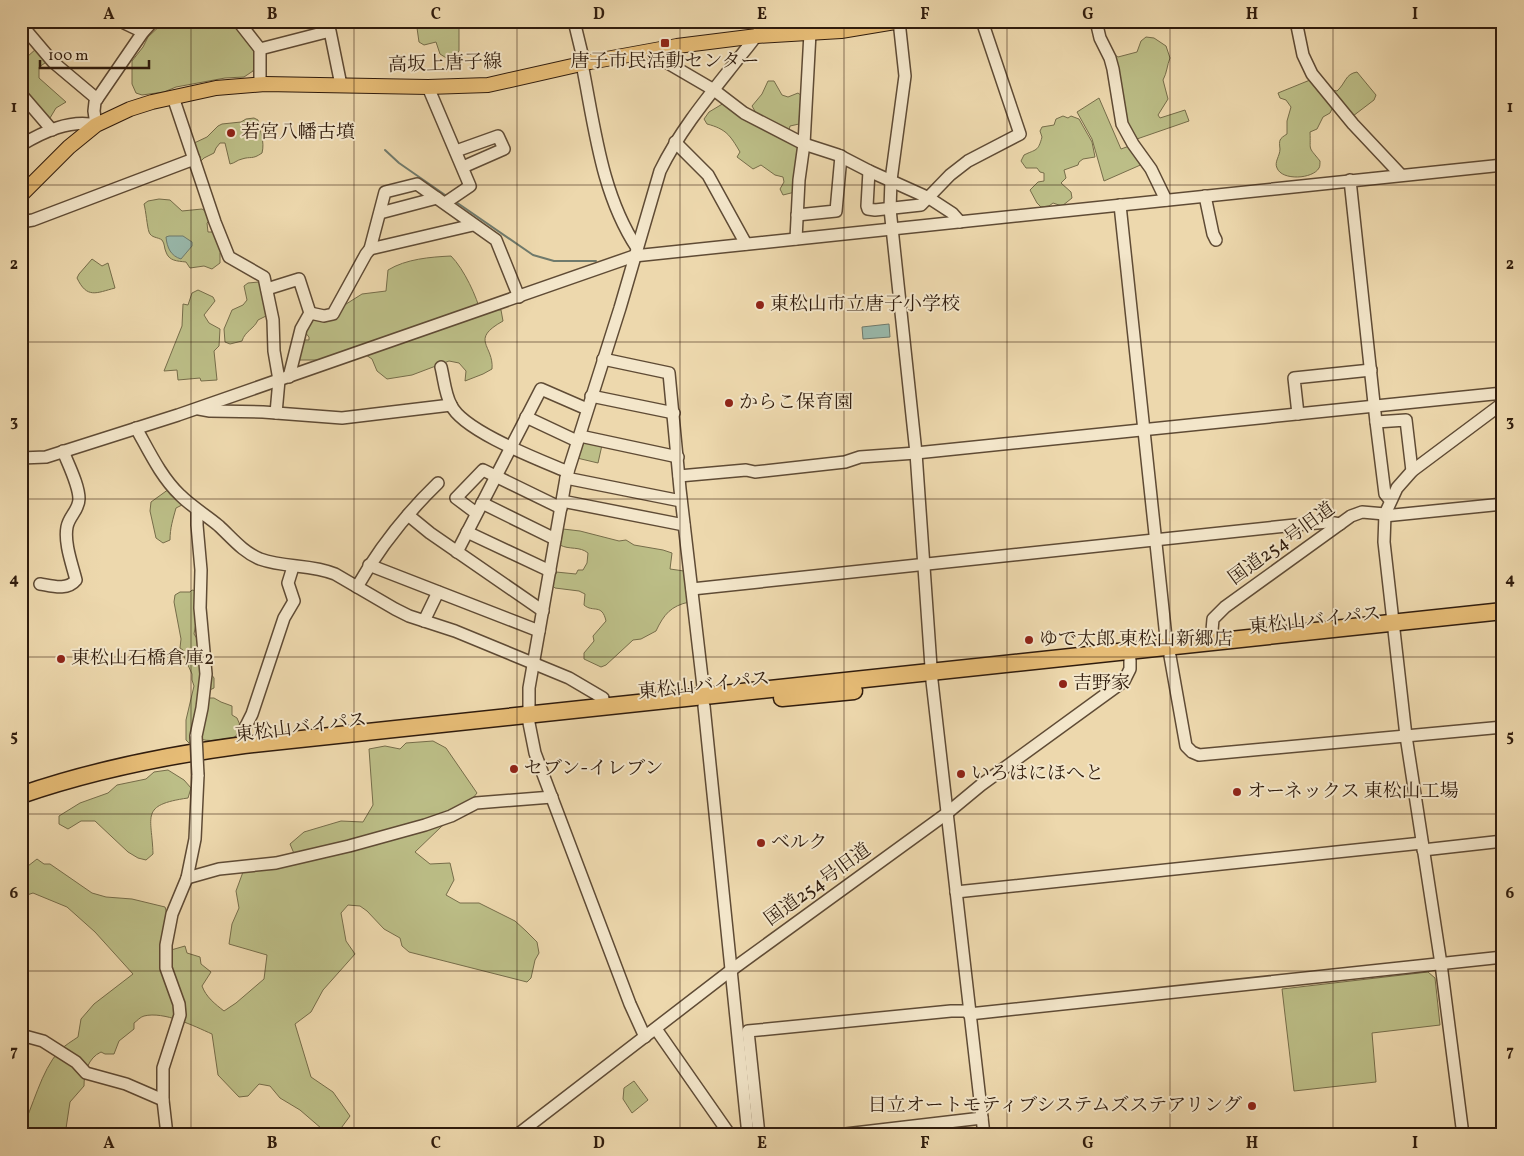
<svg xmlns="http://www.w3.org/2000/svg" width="1524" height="1156" viewBox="0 0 1524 1156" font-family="Vollkorn,'Noto Serif JP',serif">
  <rect width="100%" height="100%" fill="#edd8ad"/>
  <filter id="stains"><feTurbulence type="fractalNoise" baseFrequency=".004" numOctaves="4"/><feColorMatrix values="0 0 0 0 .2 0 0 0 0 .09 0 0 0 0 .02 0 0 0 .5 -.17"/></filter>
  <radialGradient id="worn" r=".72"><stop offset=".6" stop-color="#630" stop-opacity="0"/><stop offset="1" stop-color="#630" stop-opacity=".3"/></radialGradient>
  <g fill="#bcbe87" stroke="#766d4a">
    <path d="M165 21H234L255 48 256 64 253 71 244 77 225 78 176 87 164 92 142 95 136 93 132 84V61L143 47 148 37Z"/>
    <path d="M416 21H445L444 24 450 28H459V51L454 57 448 59 440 54 436 42 424 45 419 42Z"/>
    <path d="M1146 37 1154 38 1166 46 1170 58C1167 65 1167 73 1163 80L1168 99 1158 115 1160 118 1185 110 1189 121 1134 140 1130 136 1112 58 1115 55 1118 57 1137 52 1141 41Z"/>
    <path d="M37 48 48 61 39 67V78L66 102 56 108 50 118 46 117 21 90V52L27 57Z"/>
    <path d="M1357 72 1376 95 1374 100 1353 116 1334 105 1330 113 1323 117 1317 129 1310 132C1311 152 1307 145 1320 161 1320 163 1320 167 1319 168 1313 179 1282 181 1277 168 1274 162 1280 156 1280 149 1279 140 1279 139 1287 134V121L1291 107 1286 100 1280 98 1278 93 1310 80C1320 81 1326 90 1337 91 1346 83 1345 74 1357 72Z"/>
    <path d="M768 81H774L782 95 788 97 798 93 802 96 800 105 799 124 790 126 787 139 799 145 795 192 783 195 780 189 784 182 783 177 775 175 761 165 753 169 737 157 740 152C730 135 726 129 707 124L704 119 709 112 724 103 756 113 752 106 762 94Z"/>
    <path d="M1099 98 1121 149 1132 145 1145 163 1104 181 1092 139 1077 112Z"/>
    <path d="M1063 116 1068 118 1071 116 1079 119 1092 142 1095 157 1083 159 1079 162 1078 165 1064 170 1066 178 1061 183 1071 192 1072 198 1062 206 1053 203 1049 206 1041 207 1037 203 1030 190 1038 182 1044 181V173L1040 172 1037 168H1026L1021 161 1024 155C1036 149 1038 152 1042 137L1040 131 1042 127 1054 125 1056 119Z"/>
    <path d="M254 118 258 120C260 131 265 142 262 153 252 160 251 156 242 159 237 160 235 163 230 164L225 143H220L216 148 214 153 204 158 201 161 197 162 192 144 207 137 218 126 222 124 241 122 246 119Z"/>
    <path d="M159 199 170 200 182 211 202 209 207 212 210 220 207 223 208 232H213L223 249 220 253V263L212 269 204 266 190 268 186 262C177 261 169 261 166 252 164 248 165 244 162 240 158 237 151 238 149 232 147 226 146 211 144 204L148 201Z"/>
    <path d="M451 256C464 269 477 297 481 314L495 309 501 310 503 321C469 340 494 345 492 369L483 374 465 381 466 371 459 363 449 361 412 375 387 379 377 371 372 359 354 347 343 353 320 360H300L297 357 304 340H309V337L303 330 311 319 343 306 362 294 386 291 388 270C406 259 430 257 451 256Z"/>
    <path d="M92 259 102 266 108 263 115 288C96 293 87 299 77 278L79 274Z"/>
    <path d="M259 282 263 285 266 316 258 320C254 329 245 331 242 341L230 344 225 342 224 329 232 310 243 305 247 300 244 286 248 283Z"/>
    <path d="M198 290 213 297 215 301 204 315 209 323 220 329 219 346 214 351 217 380 201 381 200 378 178 380 177 370 164 371 182 326 183 304 188 305 192 293Z"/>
    <path d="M583 441 602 445 598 463 577 458Z"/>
    <path d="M169 489 183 501 182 505 176 508C173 519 170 528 170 540L163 543 156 538 150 511 151 502Z"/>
    <path d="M563 529 580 531 619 541 626 540 634 545 663 550 672 553 670 569 684 571 689 602C671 606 664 614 656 631L641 639 633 640 606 665 601 667 584 659V653L594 641 593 636 606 621C602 603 593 613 584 605L585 594 579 591 555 588 552 585 556 572 576 574 578 570H583L587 563 588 553C580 546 569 550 560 545Z"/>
    <path d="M192 590 196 591 197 617 194 634 200 643 209 671 214 678V688L201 694C195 710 195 726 192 742L189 743 186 740V720L194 686 192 680V674L183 654V650L180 648 181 639 174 602 175 595 180 592H190Z"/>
    <path d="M208 698H214L221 702 232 706V715L237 718 240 725 236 736 233 738C222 739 208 743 198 738Z"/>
    <path d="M433 741 446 748 477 793 469 803 441 827 415 852 430 864 450 863 454 880 446 895 460 903H479L515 921 526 931 537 942 539 953 535 960 531 978 527 982 409 952 402 946 400 938 384 929 367 911 360 906 348 905 341 913 346 941 355 954 323 990 311 1012 295 1024 311 1077 333 1092 350 1116 336 1135H329L300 1110 280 1098 270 1086 259 1084 248 1096 239 1097 218 1075 212 1034C194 1026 164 1011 144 1016 140 1017 137 1021 134 1023V1029L119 1041 114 1054H105L101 1052C88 1058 84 1073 84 1086L70 1102 65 1135H21V1131C33 1107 41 1071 59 1051 64 1046 72 1041 78 1037L81 1019 94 1004 133 974 95 932 67 907 33 893 21 897V863L24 866H28L37 859 44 864H50L92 893 106 897 132 899 165 907 168 917 164 952 185 946 187 953 200 957 201 964 211 972 202 986C206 997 215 1004 224 1011L236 1003 264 979 267 955 229 944 232 924 239 908 236 891 243 872 262 868 298 863 290 844 304 832 341 821 363 822 373 805 369 749 385 746 400 749 406 743Z"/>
    <path d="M168 770 184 780 191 788 188 798C139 805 152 816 153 854L146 860 138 858 128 852 95 821H81L68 829 59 824V816L80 803 108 793 117 785 146 779 154 772Z"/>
    <path d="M1428 972 1435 978 1440 1025 1372 1033 1376 1082 1294 1091 1282 989Z"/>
    <path d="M634 1081 648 1100 632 1113 623 1099 624 1088Z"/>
  </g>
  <g fill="#99b9ac" stroke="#6f7a6c">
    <path d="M169 236H183L192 242V246L181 259C171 256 167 248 166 237Z"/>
    <path d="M889 324 890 337 863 339 862 327Z"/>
  </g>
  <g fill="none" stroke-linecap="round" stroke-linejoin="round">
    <g stroke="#6f7a6c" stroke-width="2">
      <path d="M385 150 399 163 448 197"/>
      <path d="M456 202 533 255 554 261H596"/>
    </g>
    <g stroke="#5f4b35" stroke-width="14">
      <g id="minor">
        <path d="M120 21 143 32"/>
        <path d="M238 21 260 49V84"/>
        <path d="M574 21 583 58V69C595 130 602 195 637 248"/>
        <path d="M899 21 905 76 891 180 890 209 916 453 932 681 984 1135"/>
        <path d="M1096 21 1100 38 1110 58 1113 69 1122 124 1133 144 1151 169 1166 200"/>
        <path d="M1296 21 1303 55 1312 74 1353 124 1401 175"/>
        <path d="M21 28 25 29 53 62 97 99"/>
        <path d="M260 49 330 31 341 85"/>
        <path d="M656 50 659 55 666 62 714 90 744 113 804 144 838 155 869 171 929 198 952 213 960 222"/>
        <path d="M428 87 470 186 445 203"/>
        <path d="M21 94 52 130"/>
        <path d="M173 97 215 222 229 257 264 277 273 320 274 351 279 380 276 413"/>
        <path d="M675 142 708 175 746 244"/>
        <path d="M21 145C43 132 70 119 96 125L94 111 95 102 143 32 153 21"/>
        <path d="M456 151 498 136 504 149 463 167"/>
        <path d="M869 171 867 206 868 209 875 210 921 205 950 175 968 161 1020 134 982 21"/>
        <path d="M1350 180 1376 422 1385 494 1390 500"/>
        <path d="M1205 196 1213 234 1216 240"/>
        <path d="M1120 205 1167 647"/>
        <path d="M380 213 437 198"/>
        <path d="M797 215 836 211 841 156"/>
        <path d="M21 222 33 220 194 159"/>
        <path d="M473 225 370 249 385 192 417 184 496 240 519 297"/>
        <path d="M796 239 799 180 804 144 810 33"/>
        <path d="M267 289 299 279 310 313 301 329 289 377"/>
        <path d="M310 313 324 316 333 314 366 254 370 249"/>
        <path d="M603 359 669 373 680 489 704 695"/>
        <path d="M441 367C444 379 445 394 451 405 463 431 540 460 568 472"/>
        <path d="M591 396 674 413"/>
        <path d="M199 409 210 411 263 412 342 418 451 405"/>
        <path d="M1298 414 1294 378 1371 370"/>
        <path d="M526 417 577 441"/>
        <path d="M1376 422 1406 420 1412 471"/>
        <path d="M136 428C149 451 161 477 180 495 192 507 206 515 219 526 232 538 243 552 260 559 285 568 311 564 335 574L395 609 409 616 455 631 569 678 603 698V706"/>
        <path d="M580 436 678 457"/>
        <path d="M21 458 46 457 178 415 634 256 1503 165"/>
        <path d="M679 476 746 470 755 472 845 462 860 457 916 453 1503 393"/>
        <path d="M566 478 681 501"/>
        <path d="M562 501 684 525"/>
        <path d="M482 503 555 539"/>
        <path d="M476 513 456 498 483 470 561 508"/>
        <path d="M408 515 430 533 543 611"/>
        <path d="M1384 516 1503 504"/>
        <path d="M467 532 550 571"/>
        <path d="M457 552 541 389 587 409"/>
        <path d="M369 565 539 631"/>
        <path d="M40 584C52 586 67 591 76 580 72 564 64 543 67 527 69 516 79 510 79 499 79 485 68 464 63 451"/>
        <path d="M357 587C379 548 406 514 438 483"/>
        <path d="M692 589 1295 525 1328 522 1340 524"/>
        <path d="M424 621 438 592"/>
        <path d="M1211 642 1213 619 1225 607 1351 516 1362 512 1385 514"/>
        <path d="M1170 656 1186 746 1192 752 1199 755 1503 727"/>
        <path d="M704 706 748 1135"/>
        <path d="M196 736 202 708 206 674 200 608 201 570 197 525V511"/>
        <path d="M244 745V730L252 714 284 618 294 601 288 583 293 567"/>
        <path d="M1423 850 1503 841"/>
        <path d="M187 878 219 869 276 863 349 846 425 825 451 816 476 803 552 797"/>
        <path d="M956 892 1422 843"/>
        <path d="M969 1014 1503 957"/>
        <path d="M656 1029 730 1135"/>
        <path d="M21 1035 43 1041 76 1062 86 1073 126 1084 163 1100"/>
        <path d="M645 1037 630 1004 535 753 529 723V688L566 478 620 308 660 171C679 132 707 98 734 64 745 50 757 37 766 21"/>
        <path d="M167 1135 163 1100V1068L180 1015 179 1004 166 968V945L172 914 187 878 195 839 198 775"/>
        <path d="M517 1135 730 971 946 814 981 785 1124 681 1130 669V660"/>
        <path d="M759 1135 748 1031 951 1011H969"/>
        <path d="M837 1135 982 1118"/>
        <path d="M1463 1135 1441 964 1406 736 1384 542 1385 514 1397 488 1412 471 1503 403"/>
      </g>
    </g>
    <g stroke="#301c0d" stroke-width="16">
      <path id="major" d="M21 195 69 147 96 125 130 109 152 102 216 88 265 84 428 87 488 85 590 62 677 46 757 36 841 31 901 21"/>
    </g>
    <g stroke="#301c0d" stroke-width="19">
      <g id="highway">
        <path d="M782 698 854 691"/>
        <path d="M21 795C93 770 169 755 244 745L1503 611"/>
      </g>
    </g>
    <use href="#minor" stroke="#f3e6ca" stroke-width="11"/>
    <use href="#major" stroke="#e6bc76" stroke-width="14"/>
    <use href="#highway" stroke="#e6bc76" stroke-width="16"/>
    <g stroke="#5f4b35" stroke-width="14" stroke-linecap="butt">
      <path id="minor-bridge" d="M196 736 198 775"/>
    </g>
    <use href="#minor-bridge" stroke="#f3e6ca" stroke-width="11"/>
  </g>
  <path fill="none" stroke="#301c0d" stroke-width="1" stroke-opacity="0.55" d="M191 21V1135M354 21V1135M517 21V1135M680 21V1135M844 21V1135M1007 21V1135M1170 21V1135M1333 21V1135M21 185H1503M21 342H1503M21 499H1503M21 657H1503M21 814H1503M21 971H1503"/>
  <g fill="#8f2418" stroke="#f3e6ca" stroke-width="2">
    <rect x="660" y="38" width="10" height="10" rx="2.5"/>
    <circle cx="231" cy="133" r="5"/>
    <circle cx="760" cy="305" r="5"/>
    <circle cx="729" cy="403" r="5"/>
    <circle cx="1029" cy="640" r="5"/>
    <circle cx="61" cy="659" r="5"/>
    <circle cx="1063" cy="684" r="5"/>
    <circle cx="514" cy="769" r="5"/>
    <circle cx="961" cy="774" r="5"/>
    <circle cx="1237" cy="792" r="5"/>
    <circle cx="761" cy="843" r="5"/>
    <circle cx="1252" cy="1106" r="5"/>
  </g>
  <g text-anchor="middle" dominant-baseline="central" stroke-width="4" stroke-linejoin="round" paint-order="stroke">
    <g font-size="19" fill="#301c0d" stroke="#f3e6ca" text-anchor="start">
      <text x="665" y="62" text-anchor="middle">唐子市民活動センター</text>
      <text x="241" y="133">若宮八幡古墳</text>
      <text x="770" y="305">東松山市立唐子小学校</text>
      <text x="739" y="403">からこ保育園</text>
      <text x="1039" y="640">ゆで太郎 東松山新郷店</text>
      <text x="71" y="659">東松山石橋倉庫2</text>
      <text x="1073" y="684">吉野家</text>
      <text x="524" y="769">セブン-イレブン</text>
      <text x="971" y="774">いろはにほへと</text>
      <text x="1247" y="792">オーネックス 東松山工場</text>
      <text x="771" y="843">ベルク</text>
      <text x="1242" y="1106" text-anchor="end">日立オートモティブシステムズステアリング</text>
    </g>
    <g font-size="19" fill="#301c0d" stroke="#f3e6ca">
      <text transform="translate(445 64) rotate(-2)">高坂上唐子線</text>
      <text transform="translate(1282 544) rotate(-36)">国道254号旧道</text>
      <text transform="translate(1315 621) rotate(-6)">東松山バイパス</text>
      <text transform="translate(704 686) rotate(-6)">東松山バイパス</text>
      <text transform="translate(301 728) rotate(-7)">東松山バイパス</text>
      <text transform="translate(818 885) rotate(-36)">国道254号旧道</text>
    </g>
  </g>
  <rect width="1524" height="1156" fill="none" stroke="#edd8ad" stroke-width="55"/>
  <path d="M40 60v8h109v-8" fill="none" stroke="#301c0d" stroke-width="2.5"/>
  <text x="48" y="60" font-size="15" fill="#301c0d" stroke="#f3e6ca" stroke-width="4" paint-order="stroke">100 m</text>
  <rect x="28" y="28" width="1468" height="1100" fill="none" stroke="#301c0d" stroke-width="2"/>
  <g font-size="16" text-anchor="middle" font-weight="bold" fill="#301c0d">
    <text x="109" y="19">A</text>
    <text x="272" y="19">B</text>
    <text x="436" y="19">C</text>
    <text x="599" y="19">D</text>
    <text x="762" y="19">E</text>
    <text x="925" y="19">F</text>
    <text x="1088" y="19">G</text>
    <text x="1252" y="19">H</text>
    <text x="1415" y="19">I</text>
    <text x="14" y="112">1</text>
    <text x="1510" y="112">1</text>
    <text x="14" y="269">2</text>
    <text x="1510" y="269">2</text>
    <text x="14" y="426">3</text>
    <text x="1510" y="426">3</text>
    <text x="14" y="584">4</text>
    <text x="1510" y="584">4</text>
    <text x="14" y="741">5</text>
    <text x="1510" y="741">5</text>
    <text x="14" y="898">6</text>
    <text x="1510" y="898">6</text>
    <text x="14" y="1056">7</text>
    <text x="1510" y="1056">7</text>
    <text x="109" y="1148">A</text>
    <text x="272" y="1148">B</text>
    <text x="436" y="1148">C</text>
    <text x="599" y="1148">D</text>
    <text x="762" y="1148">E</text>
    <text x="925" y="1148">F</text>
    <text x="1088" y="1148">G</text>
    <text x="1252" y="1148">H</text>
    <text x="1415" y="1148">I</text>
  </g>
  <rect width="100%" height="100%" filter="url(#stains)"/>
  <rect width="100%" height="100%" fill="url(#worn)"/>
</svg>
